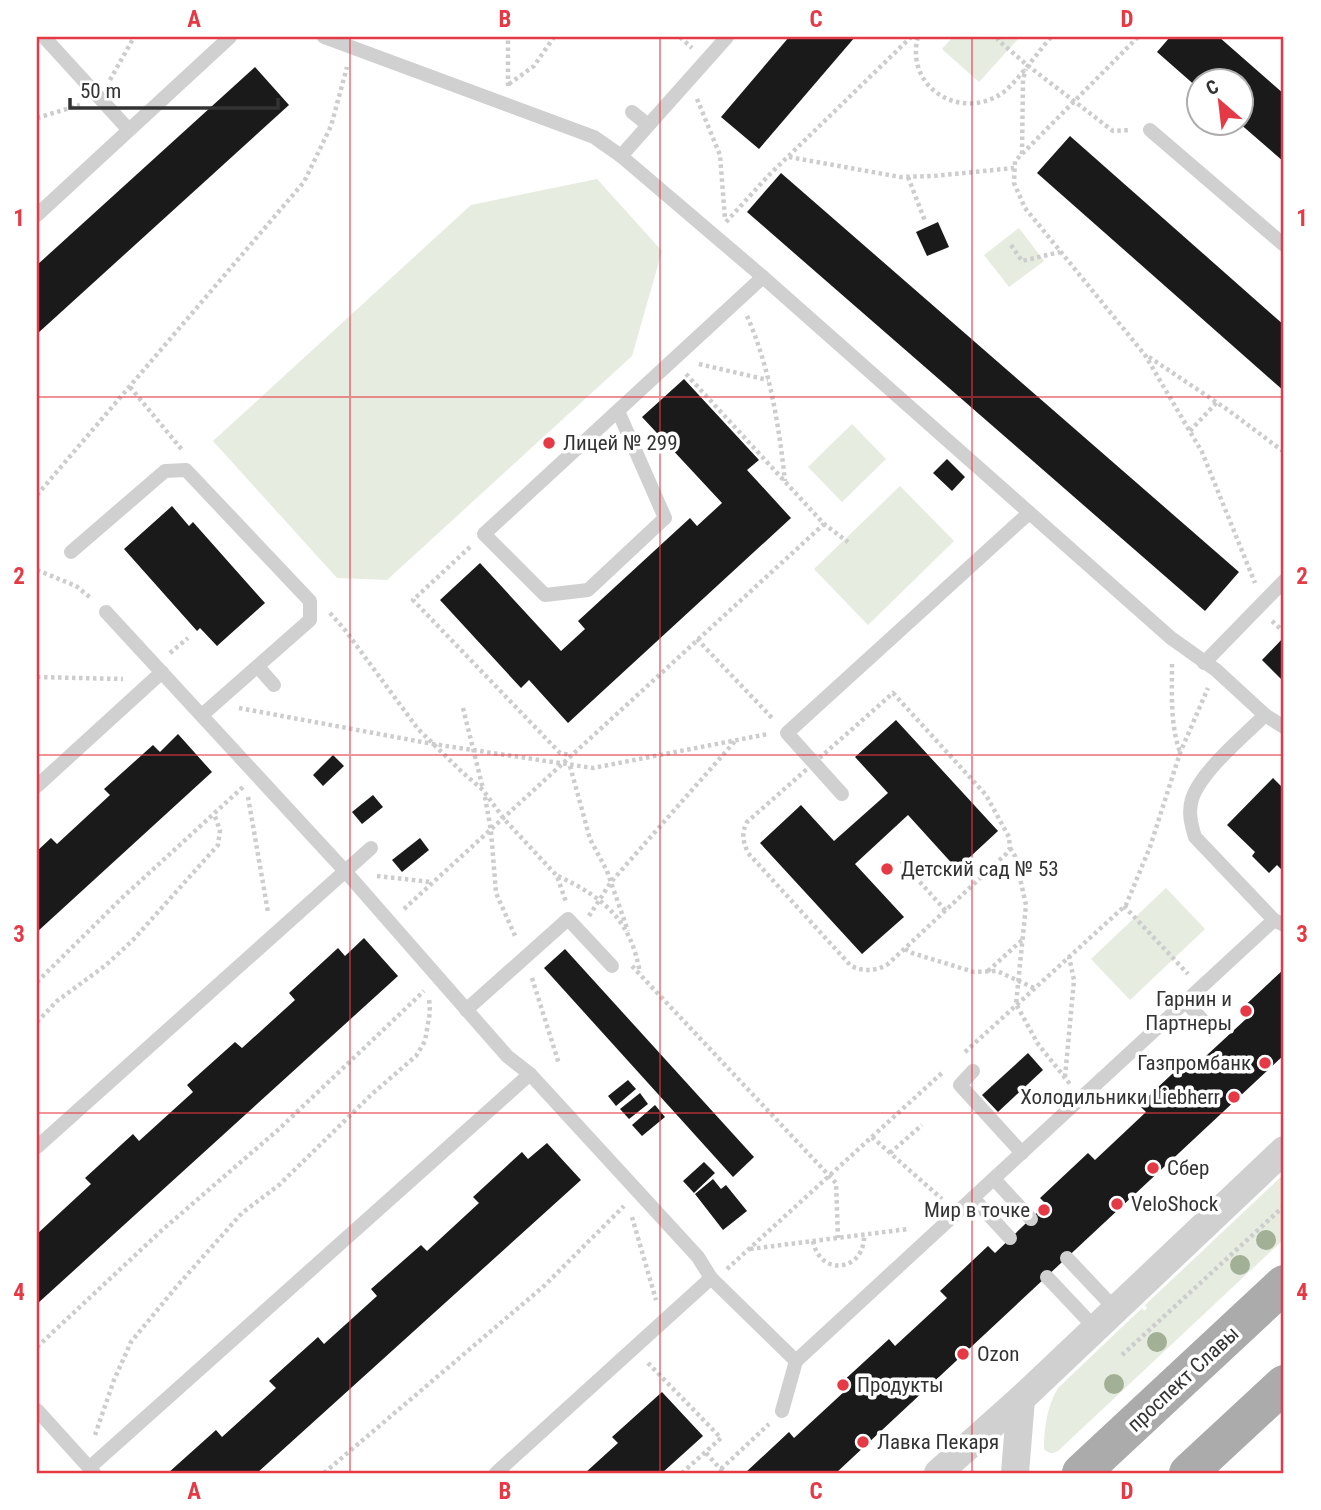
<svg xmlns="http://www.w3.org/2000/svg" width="1321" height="1510" viewBox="0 0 1321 1510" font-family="'Roboto Condensed',sans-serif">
  <rect width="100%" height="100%" fill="#fff"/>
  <g fill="#e6ecdf">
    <path d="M953 37H1016L1018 39 979 82 942 49Z"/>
    <path d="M597 179 662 251 632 356 387 580 337 578 213 441 471 205Z"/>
    <path d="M1019 228 1044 261 1009 287 984 255Z"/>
    <path d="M852 424 886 459 842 502 808 467Z"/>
    <path d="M900 486 954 541 868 625 814 569Z"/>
    <path d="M1166 888 1205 929 1130 1000 1091 959Z"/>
    <path d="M1284 1174V1239L1058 1451C1052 1454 1049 1454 1044 1449 1044 1428 1047 1406 1058 1388L1142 1308 1144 1311 1147 1308 1145 1305Z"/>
  </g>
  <g fill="#1a1a1a">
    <path d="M789 37H855L759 149 721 117Z"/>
    <path d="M1170 37H1219L1284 94V162L1238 122H1240V80H1198V88L1157 52Z"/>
    <path d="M255 67 289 105 37 334V265Z"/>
    <path d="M1070 136 1284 325V391L1037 173Z"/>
    <path d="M781 173 1239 572 1205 611 747 212Z"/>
    <path d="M938 222 949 247 927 256 916 232Z"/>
    <path d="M684 379 759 460 747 470 791 518 568 723 529 680 521 688 440 600 480 563 561 651 585 629 578 621 690 518 697 526 722 503 642 417Z"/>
    <path d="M947 459 965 477 952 491 933 473Z"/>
    <path d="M172 506 189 526 193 522 265 603 217 646 200 628 197 631 124 549Z"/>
    <path d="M1284 637V682L1262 660Z"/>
    <path d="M896 720 998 831 957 869 908 815 855 864 904 917 862 954 760 843 801 805 834 841 888 793 855 757Z"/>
    <path d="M178 734 212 772 37 932V851L51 838 57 844 110 795 104 789 153 745 160 752Z"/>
    <path d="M333 755 344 766 323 786 313 775Z"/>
    <path d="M1273 778 1284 789V872L1277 865 1269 873 1252 856 1255 852 1227 825Z"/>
    <path d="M373 795 383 807 362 824 352 812Z"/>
    <path d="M420 838 429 850 402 872 392 860Z"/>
    <path d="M364 938 398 976 37 1304V1234L91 1184 85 1178 133 1134 139 1141 193 1092 187 1085 235 1042 242 1048 295 1000 289 993 338 948 345 956Z"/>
    <path d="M565 949 754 1157 733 1177 544 968Z"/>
    <path d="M1284 969V1055L836 1473H745L789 1432 794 1438 846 1390 840 1384 889 1339 895 1346 947 1298 940 1291 988 1246 995 1253 1046 1204 1040 1198 1088 1153 1095 1160 1146 1112 1139 1105 1187 1060 1194 1067 1246 1019 1239 1011Z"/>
    <path d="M1028 1053 1043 1070 998 1112 982 1095Z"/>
    <path d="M628 1080 636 1089 616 1106 608 1096Z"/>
    <path d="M640 1093 648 1104 629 1119 620 1109Z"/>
    <path d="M655 1105 665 1117 642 1136 632 1125Z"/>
    <path d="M547 1143 581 1180 257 1473H168L216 1430 222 1437 276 1388 269 1381 318 1337 324 1344 377 1296 371 1289 421 1245 427 1251 479 1203 473 1197 522 1152 528 1159Z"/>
    <path d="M704 1162 715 1173 694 1193 683 1181Z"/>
    <path d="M713 1179 721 1189 726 1185 747 1211 723 1230 695 1194Z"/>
    <path d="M662 1392 703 1436 662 1473H585L618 1443 612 1437Z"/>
  </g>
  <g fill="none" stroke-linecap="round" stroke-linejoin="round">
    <g stroke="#cdcdcd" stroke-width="4.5" stroke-dasharray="3.5 3.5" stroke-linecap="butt">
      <path d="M680 37 692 48"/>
      <path d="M918 37C904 89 964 123 1005 91 1019 79 1038 52 1051 37"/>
      <path d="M998 37V40L1027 65 1113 131 1130 130"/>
      <path d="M1138 37 1015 161 1014 183 1025 208 1145 355 1202 452 1255 583"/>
      <path d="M110 80 134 37"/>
      <path d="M509 84 534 66 554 37"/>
      <path d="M508 86V37"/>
      <path d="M697 99 720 155 725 219"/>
      <path d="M37 118 80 105"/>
      <path d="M1022 154 1023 79 1026 69"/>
      <path d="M789 157 900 177 934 176 1014 168"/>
      <path d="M908 177 925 221"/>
      <path d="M726 222 769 175 911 37"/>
      <path d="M1011 245 1022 261 1060 252"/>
      <path d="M747 316C770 368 779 426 785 481"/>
      <path d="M1149 357 1228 410 1284 452"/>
      <path d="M699 364 768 380"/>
      <path d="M686 374 824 524 848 542"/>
      <path d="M130 387 183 451"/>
      <path d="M1190 431 1217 402"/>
      <path d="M37 495 304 182 331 126 347 67"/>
      <path d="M470 547 413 600 560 753 571 755"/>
      <path d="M37 570 76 586 92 599"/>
      <path d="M330 613 345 630 418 729 462 772 483 790 504 819 557 876 566 902"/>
      <path d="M1272 621 1284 632"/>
      <path d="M697 639 774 720"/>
      <path d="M170 653 188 638"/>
      <path d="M1172 664C1172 693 1170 724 1180 752"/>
      <path d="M37 677 123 679"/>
      <path d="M893 693 986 795 1009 837 1010 848 1006 854 888 964C876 971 865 972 851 966L748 853C743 841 741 834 747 822Z"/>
      <path d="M239 708 433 744 593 768 768 734"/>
      <path d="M463 708 483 789"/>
      <path d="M570 766 590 839 607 871 628 931"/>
      <path d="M248 797 268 912"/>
      <path d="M485 797 491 831 496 893 516 938"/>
      <path d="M1010 848 1015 856 1026 905 1016 1004 1038 1044 1070 1084"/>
      <path d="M901 861 946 911"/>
      <path d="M377 876 431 882"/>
      <path d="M558 876C605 898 631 921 640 973"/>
      <path d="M1124 906 1188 974"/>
      <path d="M404 909 824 524"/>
      <path d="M589 916 611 882 736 740"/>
      <path d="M905 949 912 953 974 972 997 971 1034 988"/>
      <path d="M632 966 836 1183 838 1238"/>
      <path d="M988 971 1022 940"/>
      <path d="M532 978 559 1064"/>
      <path d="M37 982 124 896 243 787"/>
      <path d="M37 1022 57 1001 106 965 133 940 218 845 220 830 214 814"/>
      <path d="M965 1052 1126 905 1150 847 1180 753 1208 688"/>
      <path d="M1065 1077 1074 980 1069 957"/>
      <path d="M872 1137 942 1199"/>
      <path d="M890 1153 922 1125"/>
      <path d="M632 1217 656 1300"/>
      <path d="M813 1241C820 1278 866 1271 864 1234"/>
      <path d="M750 1249 908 1229"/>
      <path d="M727 1269 943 1072"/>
      <path d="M37 1347 161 1231 279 1129 424 991"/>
      <path d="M1122 1355 1284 1206"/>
      <path d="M648 1363 721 1438 682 1473"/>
      <path d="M95 1435 114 1380 131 1342 177 1286 242 1213 279 1185 372 1094 416 1056 425 1041 430 1012 429 998"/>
      <path d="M706 1453 724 1473"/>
      <path d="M721 1469 769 1424"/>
      <path d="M324 1473 544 1286 624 1206"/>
    </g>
    <g stroke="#d0d0d0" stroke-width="14">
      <path d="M44 37 128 129"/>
      <path d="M324 37 594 137 621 156 763 277 1171 638 1216 670 1265 715 1284 727"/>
      <path d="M632 112 648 125"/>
      <path d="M1150 130 1284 245"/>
      <path d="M621 156 727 37"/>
      <path d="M37 215 230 37"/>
      <path d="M618 411 665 518 588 590 545 595 484 534 763 277"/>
      <path d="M71 552 165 471 186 470 310 601V620L202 715"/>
      <path d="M106 612 345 871 507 1056 530 1074 698 1257 711 1278"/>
      <path d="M1204 663 1284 581"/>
      <path d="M258 667 274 685"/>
      <path d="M1265 715C1244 736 1201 771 1192 799 1188 812 1191 824 1195 837L1274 920 1284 925"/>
      <path d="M37 786 162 672"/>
      <path d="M842 794 787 733 1029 513"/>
      <path d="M1186 1002 1207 1025"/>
      <path d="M466 1010 568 919 612 966"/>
      <path d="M973 1071 960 1085 1022 1153"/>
      <path d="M37 1147 371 848"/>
      <path d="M994 1179 1031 1219"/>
      <path d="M973 1198 1010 1238"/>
      <path d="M1067 1258 1116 1310"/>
      <path d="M1047 1277 1096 1329"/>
      <path d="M796 1361 1274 920"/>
      <path d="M37 1410 94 1473"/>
      <path d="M89 1468 530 1074"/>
      <path d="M496 1473 711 1278 796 1361 782 1411"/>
    </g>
    <g stroke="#d0d0d0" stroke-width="28">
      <path d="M938 1473 1021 1399"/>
      <path d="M1015 1473 1021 1399 1284 1150"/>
    </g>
    <g stroke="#ababab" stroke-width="38">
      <path d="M1081 1473 1284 1284"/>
      <path d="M1188 1473 1284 1384"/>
    </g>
  </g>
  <g fill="#a2b095">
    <circle cx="1266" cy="1240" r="10"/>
    <circle cx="1240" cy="1265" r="10"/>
    <circle cx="1157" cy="1342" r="10"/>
    <circle cx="1114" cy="1384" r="10"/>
  </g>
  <path fill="none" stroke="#e63946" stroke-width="2" stroke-opacity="0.55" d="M350 37V1473M660 37V1473M972 37V1473M37 397H1284M37 755H1284M37 1113H1284"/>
  <g fill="#e63946" stroke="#fff" stroke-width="2.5">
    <circle cx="549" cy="443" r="7"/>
    <circle cx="887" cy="869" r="7"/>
    <circle cx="1246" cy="1011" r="7"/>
    <circle cx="1265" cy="1063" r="7"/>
    <circle cx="1234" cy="1097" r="7"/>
    <circle cx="1153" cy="1168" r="7"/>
    <circle cx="1117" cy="1204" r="7"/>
    <circle cx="1044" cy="1210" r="7"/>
    <circle cx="963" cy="1354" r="7"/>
    <circle cx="843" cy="1385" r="7"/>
    <circle cx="863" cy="1442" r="7"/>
  </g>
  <g text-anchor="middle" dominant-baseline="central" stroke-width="7" stroke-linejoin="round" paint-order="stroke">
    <g font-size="21" fill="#333" stroke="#fff" text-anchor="start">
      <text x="563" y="443">Лицей № 299</text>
      <text x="901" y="869">Детский сад № 53</text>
      <text x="1232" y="999" text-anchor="end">Гарнин и<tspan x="1232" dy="24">Партнеры</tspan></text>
      <text x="1251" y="1063" text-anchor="end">Газпромбанк</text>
      <text x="1220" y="1097" text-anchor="end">Холодильники Liebherr</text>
      <text x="1167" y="1168">Сбер</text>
      <text x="1131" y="1204">VeloShock</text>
      <text x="1030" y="1210" text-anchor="end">Мир в точке</text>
      <text x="977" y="1354">Ozon</text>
      <text x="857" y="1385">Продукты</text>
      <text x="877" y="1442">Лавка Пекаря</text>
    </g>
    <g font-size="21" fill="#333" stroke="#fff">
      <text transform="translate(1183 1379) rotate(-43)">проспект Славы</text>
    </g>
  </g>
  <rect width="1321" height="1510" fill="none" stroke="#ffffff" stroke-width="77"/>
  <g transform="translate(1220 102) rotate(332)"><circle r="33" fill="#ffffff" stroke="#adadad" stroke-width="2"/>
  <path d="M0-5L12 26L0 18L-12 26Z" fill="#e63946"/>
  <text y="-10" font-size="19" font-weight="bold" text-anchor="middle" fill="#333333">С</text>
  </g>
  <path d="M70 98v10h208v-10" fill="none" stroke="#333333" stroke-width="3.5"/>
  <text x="80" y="98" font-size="21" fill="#333333" stroke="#ffffff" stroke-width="5" paint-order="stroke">50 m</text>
  <rect x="38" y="38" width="1244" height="1434" fill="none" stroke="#e63946" stroke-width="2.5"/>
  <g font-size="23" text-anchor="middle" font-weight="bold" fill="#e63946">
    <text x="194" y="27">A</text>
    <text x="505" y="27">B</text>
    <text x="816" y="27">C</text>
    <text x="1127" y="27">D</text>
    <text x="19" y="226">1</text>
    <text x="1302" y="226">1</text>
    <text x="19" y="584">2</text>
    <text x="1302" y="584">2</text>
    <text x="19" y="942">3</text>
    <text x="1302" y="942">3</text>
    <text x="19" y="1300">4</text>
    <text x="1302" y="1300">4</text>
    <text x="194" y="1499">A</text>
    <text x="505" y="1499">B</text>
    <text x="816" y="1499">C</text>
    <text x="1127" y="1499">D</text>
  </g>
</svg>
